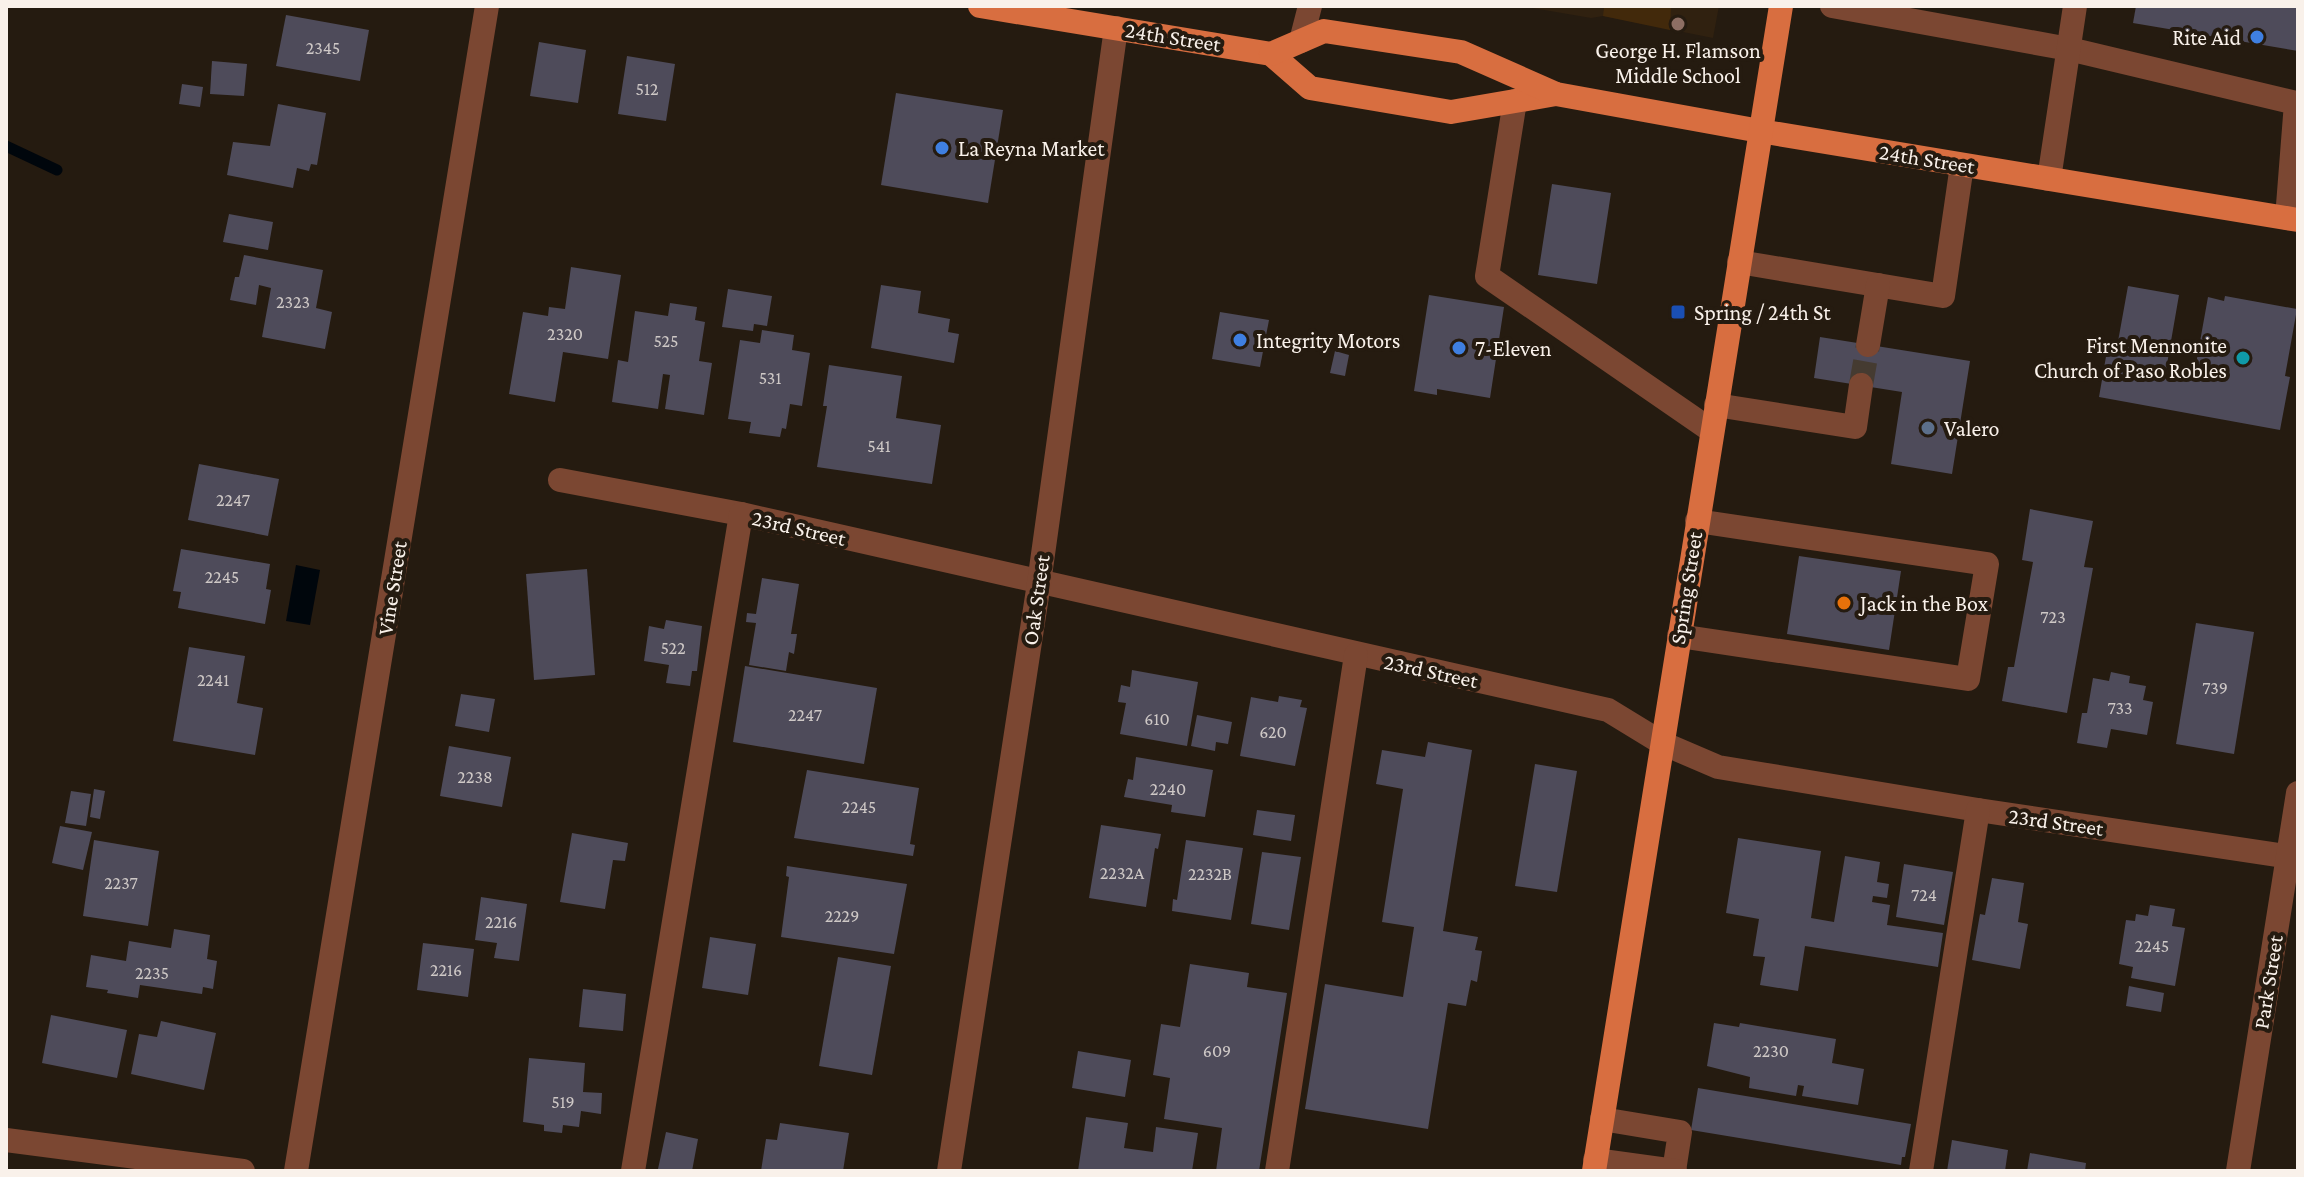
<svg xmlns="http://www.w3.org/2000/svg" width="2304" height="1177" viewBox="0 0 2304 1177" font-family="'Crimson Pro',serif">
  <rect width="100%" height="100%" fill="#251b10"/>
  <path fill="#302110" d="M1521 6H1719L1713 38 1603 16 1591 18Z"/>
  <path fill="#42290b" d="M1607 6H1671L1670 30 1603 16 1604 8Z"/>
  <path fill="#00060c" d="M296 565 320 570 310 625 286 621Z"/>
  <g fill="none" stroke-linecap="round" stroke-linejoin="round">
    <path stroke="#00060c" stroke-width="11" d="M6 146 57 170"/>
  </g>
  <g fill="#4e4b5a">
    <path d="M2136 6H2298V51L2133 23Z"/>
    <path d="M286 15 369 30 360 81 276 66Z"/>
    <path d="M539 42 586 50 578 103 530 96Z"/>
    <path d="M627 56 675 64 666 121 618 114Z"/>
    <path d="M212 61 247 64 244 96 210 94Z"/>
    <path d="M182 84 203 87 200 107 179 104Z"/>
    <path d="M896 93 1003 110 988 203 881 185Z"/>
    <path d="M278 104 326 113 317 165 311 164 309 171 297 168 293 188 227 175 233 142 270 146Z"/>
    <path d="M1552 184 1611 193 1597 284 1538 275Z"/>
    <path d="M229 214 273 222 268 250 223 242Z"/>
    <path d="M244 255 323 270 316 308 332 312 325 349 262 337 271 288 259 285 256 305 230 300 235 277H239Z"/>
    <path d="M571 267 621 275 608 359 563 352 555 402 509 394 523 312 548 316 549 307 565 309Z"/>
    <path d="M881 285 921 291 918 313 950 319 948 332 959 334 954 363 871 348Z"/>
    <path d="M2128 286 2179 295 2166 370 2194 375 2208 297 2224 301 2225 296 2297 309 2285 376 2290 377 2280 430 2099 397 2108 345 2117 347Z"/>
    <path d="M728 289 772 296 767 326 754 324 753 331 722 327Z"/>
    <path d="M1429 295 1504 307 1490 398 1437 389V395L1414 391Z"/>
    <path d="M670 303 697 307 695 320 705 322 699 361 712 363 704 415 665 409 670 375 663 374 658 409 612 402 618 360 628 362 635 311 668 316Z"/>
    <path d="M1220 312 1269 320 1260 367 1212 359Z"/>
    <path d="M762 330 794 335 792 350 810 353 802 406 790 404 786 429 782 428 780 437 749 433 751 422 728 419 740 340 760 343Z"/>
    <path d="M1820 337 1970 361 1952 474 1891 464 1902 392 1814 378Z"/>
    <path d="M1335 351 1349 355 1345 376 1330 373Z"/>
    <path d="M829 365 902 376 896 418 941 425 932 484 817 467 827 406H823Z"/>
    <path d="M199 464 279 479 268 536 188 520Z"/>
    <path d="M2030 509 2093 521 2084 567 2093 568 2067 713 2002 701 2008 667H2014L2033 562 2022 560Z"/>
    <path d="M181 549 270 564 266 589 271 590 265 624 178 608 181 592 173 591Z"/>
    <path d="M1799 556 1901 571 1889 650 1787 634Z"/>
    <path d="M587 569 595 675 534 680 526 574Z"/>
    <path d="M762 578 799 584 791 634H797L794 654 789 652 786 671 749 665 756 623 746 622 747 613 756 614Z"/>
    <path d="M666 620 702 626 697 671H692L690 686 666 683 669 665 644 661 649 626 664 629Z"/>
    <path d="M2196 623 2254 632 2234 754 2176 744Z"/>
    <path d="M189 647 245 656 237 703 263 708 255 755 173 741Z"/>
    <path d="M745 666 877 688 864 764 733 742Z"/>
    <path d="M1132 670 1198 682 1187 746 1120 734 1126 703 1118 702 1121 685 1130 687Z"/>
    <path d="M2111 672 2130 676 2129 683 2146 686 2143 700 2153 702 2147 735 2111 729 2107 748 2077 743 2082 713H2087L2093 678 2109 681Z"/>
    <path d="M461 694 495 699 489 732 455 726Z"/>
    <path d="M1279 696 1302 700 1300 707 1307 708 1295 766 1240 756 1251 697 1278 702Z"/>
    <path d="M1197 715 1232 722 1228 744 1216 742 1215 751 1191 746Z"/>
    <path d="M1428 742 1472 750 1443 931 1478 937 1475 950 1482 951 1477 982 1471 980 1466 1006 1448 1003 1428 1129 1305 1109 1325 984 1403 997 1414 927 1382 922 1403 789 1376 784 1382 750 1425 757Z"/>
    <path d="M449 746 511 757 502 807 440 796Z"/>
    <path d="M1136 757 1213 770 1205 817 1171 812 1172 805 1124 797 1128 779 1133 780Z"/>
    <path d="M1535 764 1577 771 1557 892 1515 886Z"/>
    <path d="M807 770 919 788 910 844 915 845 913 856 794 838Z"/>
    <path d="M94 789 105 791 100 819 90 817Z"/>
    <path d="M71 791 91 794 86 826 65 823Z"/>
    <path d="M1257 810 1295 815 1291 841 1253 835Z"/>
    <path d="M1101 825 1161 834 1158 849 1155 848 1146 907 1089 898Z"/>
    <path d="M60 826 92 832 83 870 52 863Z"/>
    <path d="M572 833 628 843 625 861 613 860 605 909 560 902Z"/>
    <path d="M1738 838 1821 851 1811 918 1834 922 1845 856 1880 862 1877 882 1889 884 1887 898 1873 896 1872 902 1890 905 1887 925 1943 933 1938 967 1805 946 1798 991 1760 985 1765 957 1753 956 1759 919 1726 913Z"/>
    <path d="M94 840 159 851 148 926 83 916Z"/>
    <path d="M1186 840 1243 848 1231 920 1172 911 1173 899 1177 900Z"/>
    <path d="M1262 852 1301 857 1289 930 1251 924Z"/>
    <path d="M1904 864 1953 872 1944 925 1896 917Z"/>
    <path d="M787 866 907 884 894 954 781 937 789 877 786 876Z"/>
    <path d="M1992 878 2024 883 2018 922 2028 924 2020 969 1972 960 1980 914 1985 915Z"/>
    <path d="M481 897 527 904 519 961 494 958 497 943 475 940Z"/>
    <path d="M2150 905 2175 909 2172 926 2185 928 2175 986 2131 978 2133 967 2119 964 2126 920 2135 921 2136 914 2148 916Z"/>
    <path d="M174 929 210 935 207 959 217 961 213 989 203 987 202 994 140 985 138 998 107 993 108 990 86 987 91 955 126 961 129 941 171 948Z"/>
    <path d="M710 937 756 944 748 995 702 988Z"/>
    <path d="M423 943 474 949 468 997 417 990Z"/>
    <path d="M838 957 891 966 872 1075 819 1066Z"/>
    <path d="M1190 964 1249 973 1247 987 1287 993 1259 1171H1216L1222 1128 1164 1119 1170 1078 1153 1075 1161 1024 1180 1027Z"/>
    <path d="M2129 986 2164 993 2161 1012 2126 1006Z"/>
    <path d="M583 989 626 994 623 1031 579 1027Z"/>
    <path d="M51 1015 127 1030 117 1078 42 1063Z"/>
    <path d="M161 1021 216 1033 204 1090 131 1074 139 1034 157 1037Z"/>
    <path d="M1714 1023 1739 1027 1740 1023 1836 1039 1832 1063 1864 1069 1858 1105 1802 1096 1804 1086 1798 1085 1796 1096 1749 1088 1750 1077 1707 1066Z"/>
    <path d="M1078 1051 1131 1060 1125 1097 1072 1088Z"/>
    <path d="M529 1058 585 1063 583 1092 602 1093 601 1114 581 1111 579 1127 563 1125 562 1133 544 1131V1125L523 1122Z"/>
    <path d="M1698 1088 1911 1124 1905 1157H1902L1901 1165 1691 1130Z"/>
    <path d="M1086 1117 1128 1123 1124 1148 1153 1152 1156 1127 1198 1133 1192 1171H1078Z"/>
    <path d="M780 1123 849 1133 843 1171H761L766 1139 777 1140Z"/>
    <path d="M666 1132 698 1139 692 1171 658 1169Z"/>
    <path d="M1952 1140 2008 1150 2005 1171H1947Z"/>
    <path d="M2030 1153 2086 1163 2085 1171H2027Z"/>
  </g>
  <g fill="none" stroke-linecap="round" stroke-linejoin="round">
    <path stroke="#453b31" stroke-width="24" stroke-dasharray="24 12" stroke-linecap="butt" d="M1861 385 1868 345"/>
    <g stroke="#7b4732" stroke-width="24">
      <path d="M1832 6 2069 49 2296 103 2287 218"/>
      <path d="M1301 41 1310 6"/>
      <path d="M1515 101 1487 276 1712 431"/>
      <path d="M2049 179 2075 6"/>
      <path d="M1739 262 1943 296 1962 165"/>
      <path d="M1868 345 1878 285"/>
      <path d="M1716 405 1855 427 1861 385"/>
      <path d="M560 480 741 514 1608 710 1662 743 1718 767 1978 810 2298 858"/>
      <path d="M1679 636 1968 679 1987 564 1697 521"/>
      <path d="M1602 1119 1680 1132 1674 1171"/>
      <path d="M6 1140 243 1171"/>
      <path d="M1595 1160 1675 1171"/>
      <path d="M296 1171 487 6"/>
      <path d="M633 1171 741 514"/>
      <path d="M949 1171 1039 583 1116 28"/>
      <path d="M1277 1171 1356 655"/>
      <path d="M1921 1171 1978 810"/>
      <path d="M2238 1171 2298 793"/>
    </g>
    <g stroke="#d86e40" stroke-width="24">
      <path d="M980 6 1271 54 1310 88 1451 112 1556 94"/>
      <path d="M1271 54 1324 31 1461 52 1556 94 1760 131 2298 220"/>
      <path d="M1594 1171 1781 6"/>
    </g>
  </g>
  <circle fill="#8d6e63" stroke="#251b10" stroke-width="3" cx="1678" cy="24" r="8"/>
  <g fill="#3f7fe0" stroke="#251b10" stroke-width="3">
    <circle cx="2257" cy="37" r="8"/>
    <circle cx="942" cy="148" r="8"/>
    <circle cx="1240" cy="340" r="8"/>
    <circle cx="1459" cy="348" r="8"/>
  </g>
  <rect fill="#1a4fb4" stroke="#251b10" stroke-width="3" x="1670" y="304" width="16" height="16" rx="4"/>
  <circle fill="#0f9aa8" stroke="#251b10" stroke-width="3" cx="2243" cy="358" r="8"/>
  <circle fill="#5c6f8a" stroke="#251b10" stroke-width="3" cx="1928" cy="428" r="8"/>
  <circle fill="#e8710a" stroke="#251b10" stroke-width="3" cx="1844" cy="603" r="8"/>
  <g text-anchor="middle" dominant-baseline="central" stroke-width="8" stroke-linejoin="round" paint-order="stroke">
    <g font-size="18" fill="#cec8c6">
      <text x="323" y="48">2345</text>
      <text x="647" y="89">512</text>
      <text x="293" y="302">2323</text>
      <text x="565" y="334">2320</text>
      <text x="666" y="341">525</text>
      <text x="770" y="378">531</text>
      <text x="879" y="446">541</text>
      <text x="233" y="500">2247</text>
      <text x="222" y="577">2245</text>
      <text x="2053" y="617">723</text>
      <text x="673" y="648">522</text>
      <text x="213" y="680">2241</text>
      <text x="2215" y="688">739</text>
      <text x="2120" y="708">733</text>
      <text x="805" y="715">2247</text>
      <text x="1157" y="719">610</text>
      <text x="1273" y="732">620</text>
      <text x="475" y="777">2238</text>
      <text x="1168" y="789">2240</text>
      <text x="859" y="807">2245</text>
      <text x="1122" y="873">2232A</text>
      <text x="1210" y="874">2232B</text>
      <text x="121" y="883">2237</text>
      <text x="1924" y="895">724</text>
      <text x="842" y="916">2229</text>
      <text x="501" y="922">2216</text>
      <text x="2152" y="946">2245</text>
      <text x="446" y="970">2216</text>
      <text x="152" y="973">2235</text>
      <text x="1217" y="1051">609</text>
      <text x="1771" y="1051">2230</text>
      <text x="563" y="1102">519</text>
    </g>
    <g font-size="22" fill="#f9f1ea" stroke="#251b10">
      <text transform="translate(1173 37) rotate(9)">24th Street</text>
      <text transform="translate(1927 159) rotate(9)">24th Street</text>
      <text transform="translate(799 528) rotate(13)">23rd Street</text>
      <text transform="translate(392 588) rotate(-81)">Vine Street</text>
      <text transform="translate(1686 588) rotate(-81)">Spring Street</text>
      <text transform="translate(1036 600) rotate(-82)">Oak Street</text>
      <text transform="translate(1431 671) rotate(12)">23rd Street</text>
      <text transform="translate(2056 822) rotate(8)">23rd Street</text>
      <text transform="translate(2268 982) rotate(-81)">Park Street</text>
    </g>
    <g font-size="22" fill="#f9f1ea" stroke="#251b10" text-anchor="start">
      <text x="2241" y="37" text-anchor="end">Rite Aid</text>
      <text x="1678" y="50" text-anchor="middle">George H. Flamson<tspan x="1678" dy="25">Middle School</tspan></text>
      <text x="958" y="148">La Reyna Market</text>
      <text x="1694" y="312">Spring / 24th St</text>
      <text x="1256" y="340">Integrity Motors</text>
      <text x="2227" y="345" text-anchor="end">First Mennonite<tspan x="2227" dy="25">Church of Paso Robles</tspan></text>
      <text x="1475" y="348">7-Eleven</text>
      <text x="1944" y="428">Valero</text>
      <text x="1860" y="603">Jack in the Box</text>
    </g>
  </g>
  <rect width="2304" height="1177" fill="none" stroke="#f9f1ea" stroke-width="16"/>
</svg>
